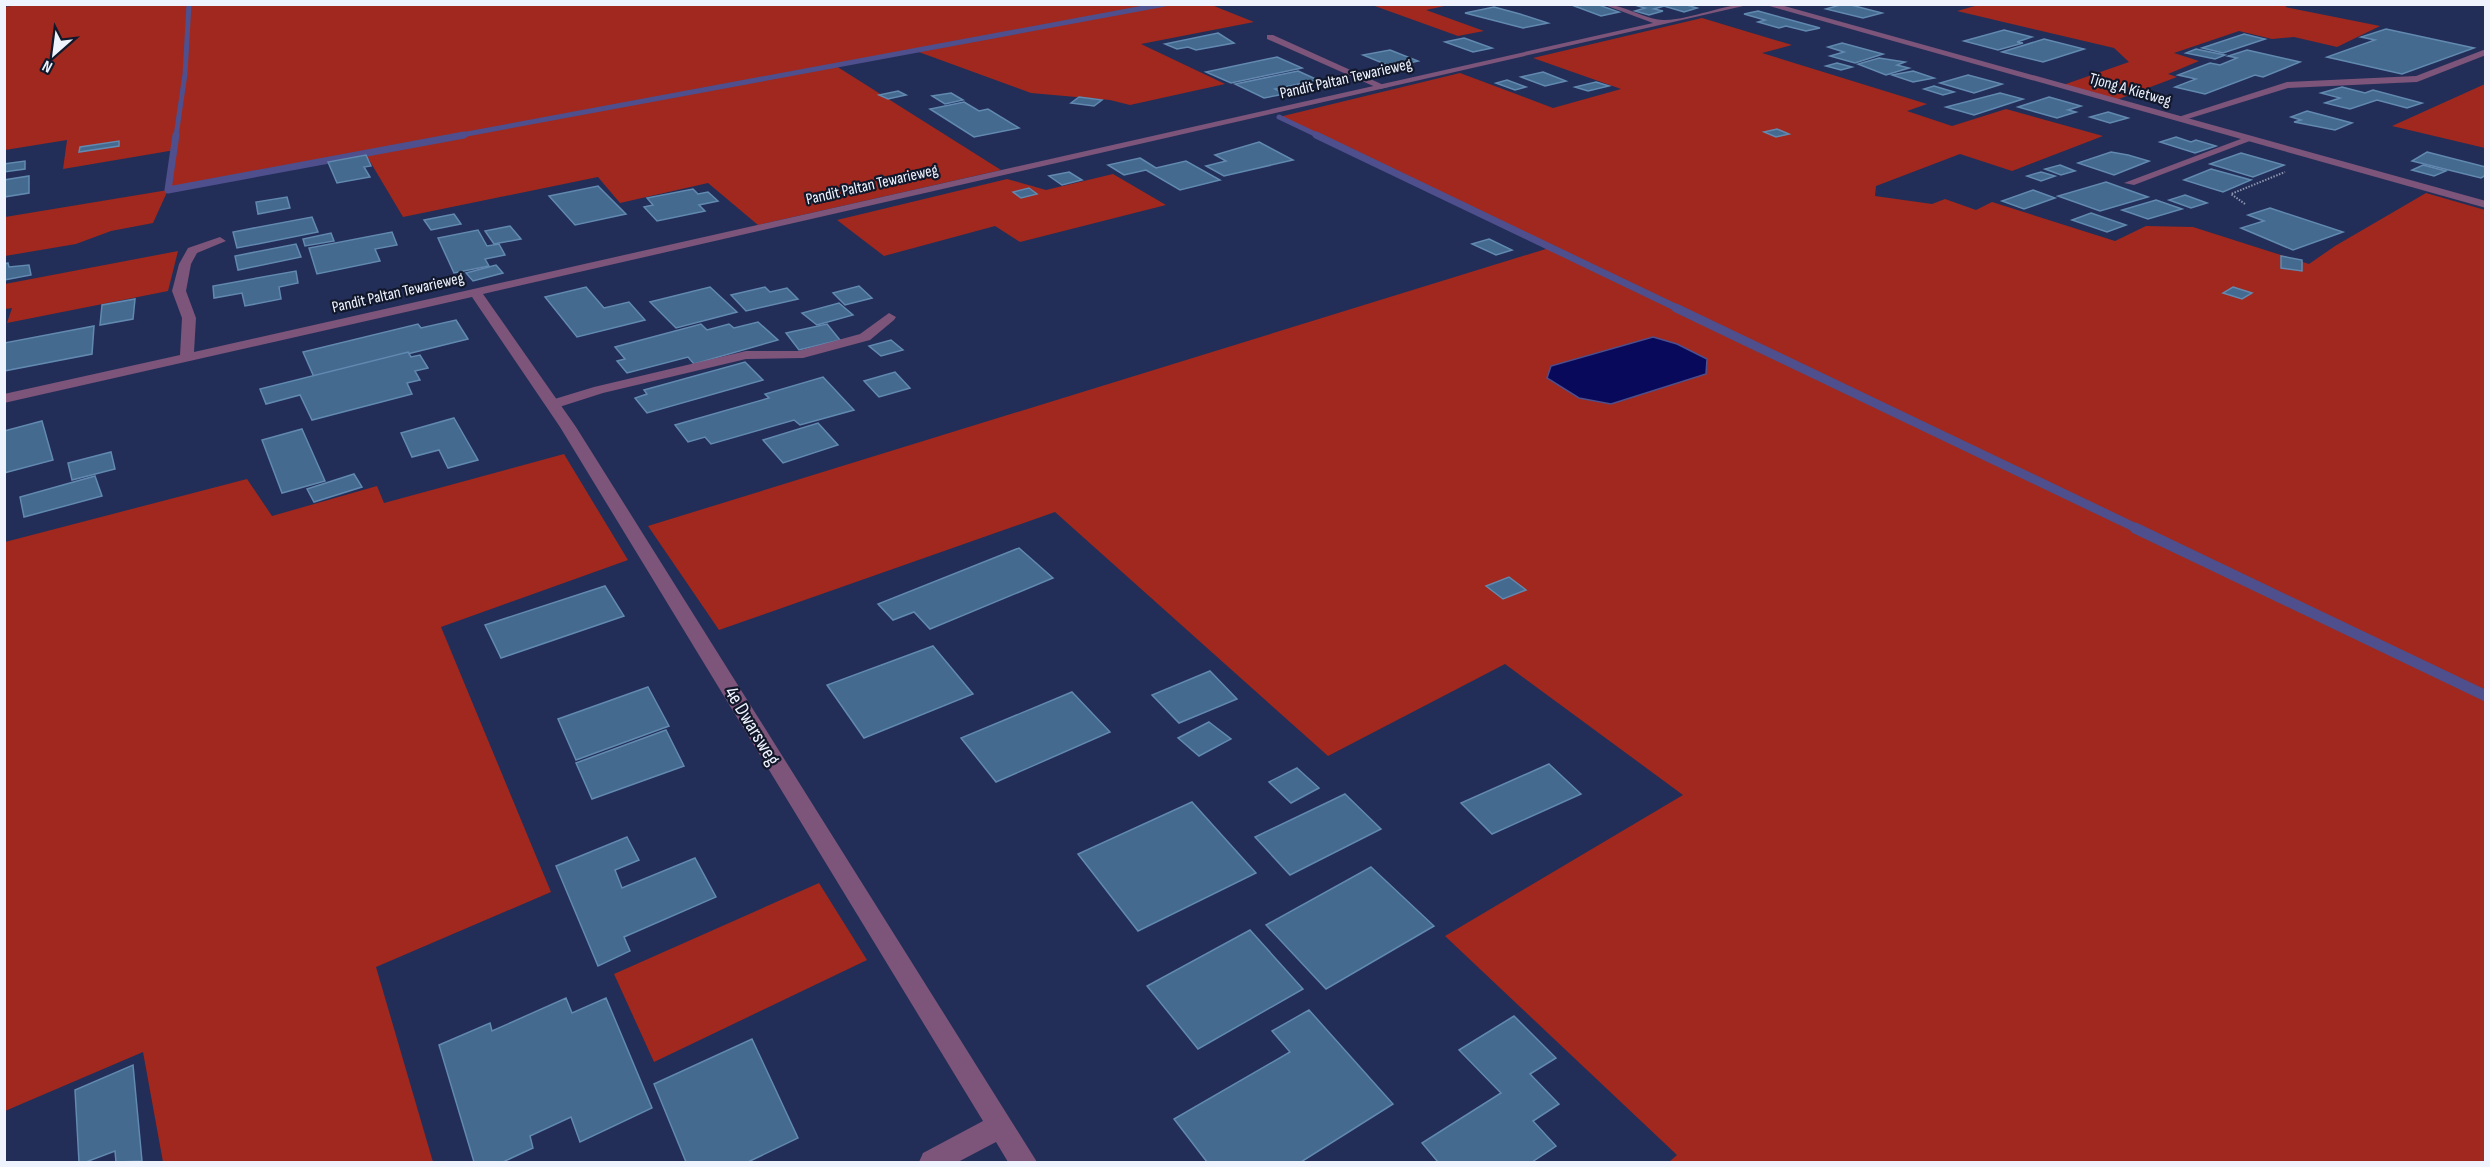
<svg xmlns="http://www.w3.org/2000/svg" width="2490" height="1167" viewBox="0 0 2490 1167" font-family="'Sofia Sans Condensed',sans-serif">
  <rect width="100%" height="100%" fill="#222e57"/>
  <g fill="#a0281e">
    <path d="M27 4H1209L1254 22 1141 44 1225 84 1130 105 1110 100 1031 93 916 51 836 66 1001 170 758 225 708 183 620 203 598 177 403 217 365 153 168 190 153 223 111 231 76 244 5 256V217L168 190 175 150 63 169 67 140 5 150 4 7Z"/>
    <path d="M1982 4H2291L2285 7 2380 26 2337 47 2294 37 2272 39 2239 31 2174 53 2199 61 2168 74 2177 77 2116 100 2063 85 2129 62 2114 48 1957 11Z"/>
    <path d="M1372 5H1449L1426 10 1484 31 1458 36Z"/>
    <path d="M1702 18 1792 45 1762 53 1927 104 1907 111 1952 126 2006 109 2103 136 2012 171 1960 154 1876 186 1875 196 1932 204 1945 199 1976 210 1992 202 2115 241 2146 226 2193 227 2309 264 2335 246 2426 193 2485 210V1162H1669L1677 1155 1445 936 1683 795 1505 664 1328 756 1055 512 719 630 648 526 1549 248 1279 117 1460 73 1553 108 1621 89 1533 58Z"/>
    <path d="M2485 84V148L2392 126Z"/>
    <path d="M1113 174 1166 205 1020 242 995 226 884 256 837 220 1007 179 1046 190Z"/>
    <path d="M178 251 168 291 7 323 12 308 5 309V284Z"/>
    <path d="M564 454 628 560 441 627 551 892 376 967 433 1162H163L143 1052 5 1111V542L247 479 272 516 377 486 384 503Z"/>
    <path d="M819 883 867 960 654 1062 614 974Z"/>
  </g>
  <path fill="#09095b" stroke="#4e4f8c" stroke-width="1.5" d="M1653 337 1677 344 1707 359 1706 374 1611 404 1579 398 1547 378 1551 366Z"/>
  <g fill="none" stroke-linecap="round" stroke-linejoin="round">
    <g stroke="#4e4f8c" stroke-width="5">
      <path d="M1279 117 1319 136"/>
      <path d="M176 136 185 74 189 4"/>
      <path d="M456 136 1165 4"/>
    </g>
    <g stroke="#4e4f8c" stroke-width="7">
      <path d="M176 135 168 190 464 135"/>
      <path d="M1316 135 1679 309"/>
    </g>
    <path stroke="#4e4f8c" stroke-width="9" d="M1676 308 2138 529"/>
    <path stroke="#4e4f8c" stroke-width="11" d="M2135 528 2486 696"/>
  </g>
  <g fill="#446a90" stroke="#6289b0" stroke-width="1.5">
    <path d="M1569 4H1596L1619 12 1601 16Z"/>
    <path d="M1631 4H1683L1697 8 1684 12 1664 6 1654 9 1663 11 1649 15 1635 11 1645 8Z"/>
    <path d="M1840 5H1851L1882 13 1863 18 1826 9Z"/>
    <path d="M1494 7 1520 14 1548 23 1523 28 1465 13Z"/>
    <path d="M1758 11 1820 28 1806 31 1786 26 1779 28 1758 22 1765 20 1744 14Z"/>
    <path d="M2386 29 2474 48 2402 74 2327 57 2375 40 2361 37Z"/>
    <path d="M2004 30 2032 37 2017 42 2023 43 1998 50 1964 41Z"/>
    <path d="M1218 33 1234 43 1196 50 1188 47 1177 49 1165 44Z"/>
    <path d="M2244 34 2265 39 2223 53 2202 48Z"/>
    <path d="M1464 38 1492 48 1473 52 1445 42Z"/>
    <path d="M2044 39 2084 49 2043 62 2002 52Z"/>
    <path d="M1842 43 1883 54 1855 63 1830 56 1844 52 1828 47Z"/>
    <path d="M2196 49 2225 55 2215 59 2186 53Z"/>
    <path d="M1390 50 1418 61 1392 67 1363 55Z"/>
    <path d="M2247 50 2300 62 2263 77 2255 75 2205 94 2175 87 2196 79 2178 75 2210 63 2220 65 2237 58 2228 56Z"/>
    <path d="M1277 57 1302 68 1231 83 1206 72Z"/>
    <path d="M1879 58 1905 62 1897 65 1909 68 1886 75 1858 64Z"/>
    <path d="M1837 63 1852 67 1841 70 1826 66Z"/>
    <path d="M1298 71 1318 80 1275 89 1285 94 1264 98 1235 84Z"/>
    <path d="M1913 71 1934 78 1913 82 1892 75Z"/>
    <path d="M1543 72 1566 81 1545 86 1521 77Z"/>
    <path d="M1968 75 2002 84 1974 93 1940 83Z"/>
    <path d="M1507 80 1526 87 1515 90 1496 83Z"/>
    <path d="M1596 82 1609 86 1588 91 1575 87Z"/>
    <path d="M1934 86 1954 92 1943 95 1924 89Z"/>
    <path d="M2342 87 2365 93 2373 90 2422 103 2407 108 2377 100 2350 109 2325 103 2340 98 2321 93Z"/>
    <path d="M898 91 906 95 888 99 879 95Z"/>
    <path d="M951 93 963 100 945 104 932 96Z"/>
    <path d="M2000 93 2023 99 1974 115 1946 107Z"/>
    <path d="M1079 97 1102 100 1094 106 1071 103Z"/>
    <path d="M2049 97 2081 106 2068 110 2076 112 2057 118 2018 107Z"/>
    <path d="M964 102 979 111 988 109 1019 128 974 137 930 109Z"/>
    <path d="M2307 111 2352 123 2335 130 2294 122 2301 120 2291 117Z"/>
    <path d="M2108 112 2128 118 2110 123 2090 117Z"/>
    <path d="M1777 129 1789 134 1776 137 1764 132Z"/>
    <path d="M2176 137 2191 142 2196 140 2216 146 2195 153 2160 142Z"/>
    <path d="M119 141V146L79 152 80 147Z"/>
    <path d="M1259 142 1293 160 1224 176 1206 166 1226 161 1215 155Z"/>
    <path d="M2111 152 2128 155 2149 161 2114 175 2078 163Z"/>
    <path d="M2427 152 2486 167V175L2481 178 2412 161Z"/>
    <path d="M2241 153 2284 165 2253 177 2210 164Z"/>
    <path d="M366 155 371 166 364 167 370 177 337 183 328 162Z"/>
    <path d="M1140 158 1156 168 1186 161 1220 180 1180 190 1146 170 1124 175 1108 165Z"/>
    <path d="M25 161V169L4 172V164Z"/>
    <path d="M2060 165 2075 171 2061 175 2045 169Z"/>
    <path d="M2423 165 2446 171 2434 176 2412 170Z"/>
    <path d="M2211 169 2251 180 2223 192 2184 180Z"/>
    <path d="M1069 172 1082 180 1062 185 1049 176Z"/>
    <path d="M2041 172 2055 176 2041 181 2027 176Z"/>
    <path d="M29 176V193L4 197V180Z"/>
    <path d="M2106 182 2148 197 2100 211 2058 196Z"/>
    <path d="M598 186 626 214 575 225 549 196Z"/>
    <path d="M1029 188 1037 194 1021 198 1013 192Z"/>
    <path d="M693 189 698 194 708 192 718 201 699 205 705 211 657 221 644 207 653 205 647 198Z"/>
    <path d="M2033 190 2055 198 2024 209 2002 201Z"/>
    <path d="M2185 195 2207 203 2191 208 2169 200Z"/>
    <path d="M287 197 290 208 258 214 256 202Z"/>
    <path d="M2156 200 2182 209 2148 219 2122 210Z"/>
    <path d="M2270 208 2343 232 2293 250 2241 228 2264 221 2248 215Z"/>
    <path d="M2091 213 2126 225 2107 232 2072 220Z"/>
    <path d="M454 214 461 224 431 230 424 220Z"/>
    <path d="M312 217 318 232 237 248 233 232Z"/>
    <path d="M510 226 521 239 494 244 485 231Z"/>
    <path d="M478 230 487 246 499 244 505 255 485 259 489 266 454 273 438 238Z"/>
    <path d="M392 232 397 245 375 249 380 261 317 274 309 248Z"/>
    <path d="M331 233 334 241 305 246 303 239Z"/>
    <path d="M1489 239 1512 250 1496 255 1472 244Z"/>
    <path d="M296 244 301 257 238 270 235 256Z"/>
    <path d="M2281 256 2302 260V271L2281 268Z"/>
    <path d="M8 263 9 267 29 265 31 275 4 280V264Z"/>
    <path d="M496 265 503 273 473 281 466 273Z"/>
    <path d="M296 271 298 283 279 287 281 299 245 306 242 293 214 298 213 286Z"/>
    <path d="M859 286 872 298 845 305 833 293Z"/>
    <path d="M586 287 604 308 629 302 645 320 577 337 545 297Z"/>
    <path d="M710 287 737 312 676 328 650 302Z"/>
    <path d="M765 287 770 292 787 288 798 299 746 311 731 295Z"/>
    <path d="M2233 287 2252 293 2242 299 2223 293Z"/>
    <path d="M135 299 133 319 100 325 102 305Z"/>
    <path d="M839 303 853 315 817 325 802 313Z"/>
    <path d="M456 320 468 339 314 377 303 352 418 324 421 328Z"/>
    <path d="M758 322 778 340 694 364 688 357 627 373 617 361 625 359 615 347 701 324 707 330 729 324 734 328Z"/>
    <path d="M827 324 840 340 799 350 786 333Z"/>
    <path d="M94 326 92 354 4 371V343Z"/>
    <path d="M891 340 903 350 881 356 869 346Z"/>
    <path d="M408 352 411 357 420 355 428 368 415 371 420 380 407 383 412 394 312 420 300 395 266 404 260 389Z"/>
    <path d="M745 362 763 380 647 413 635 398 647 394 644 390Z"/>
    <path d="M895 372 910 388 879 397 864 381Z"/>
    <path d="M823 377 854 410 800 425 794 420 711 444 705 437 688 442 675 425 769 398 765 394Z"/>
    <path d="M454 418 478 460 448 468 439 450 412 457 401 433Z"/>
    <path d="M42 421 53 460 4 473V431Z"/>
    <path d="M818 423 838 445 783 463 763 440Z"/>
    <path d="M302 429 325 481 282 493 262 440Z"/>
    <path d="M111 452 115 469 72 480 68 463Z"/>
    <path d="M354 474 362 487 314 502 307 489Z"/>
    <path d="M95 476 102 496 24 517 20 497Z"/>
    <path d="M1019 548 1053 578 930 629 914 612 893 620 878 604Z"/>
    <path d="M1509 577 1526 590 1503 599 1486 586Z"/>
    <path d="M605 586 624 616 501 658 485 625Z"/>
    <path d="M933 646 973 694 864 738 827 685Z"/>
    <path d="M1210 671 1237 699 1179 723 1152 695Z"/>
    <path d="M648 687 669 726 576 760 558 719Z"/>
    <path d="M1072 692 1110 732 996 782 961 738Z"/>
    <path d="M1209 722 1231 739 1199 756 1178 738Z"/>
    <path d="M666 730 684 766 592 799 576 763Z"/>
    <path d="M1549 764 1581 794 1492 834 1461 803Z"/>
    <path d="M1297 768 1319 788 1291 803 1269 782Z"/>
    <path d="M1345 794 1381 829 1290 875 1255 837Z"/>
    <path d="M1192 802 1256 873 1138 931 1078 854Z"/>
    <path d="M627 837 639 860 615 870 622 888 695 858 716 897 624 937 630 951 598 966 556 866Z"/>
    <path d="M1371 867 1434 926 1326 989 1266 925Z"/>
    <path d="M1250 930 1303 989 1198 1049 1147 986Z"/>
    <path d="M566 998 572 1013 606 998 652 1108 580 1142 571 1117 530 1136 533 1148 503 1162H474L439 1045 490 1023 492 1031Z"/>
    <path d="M1309 1010 1393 1104 1301 1162H1207L1174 1119 1290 1052 1272 1031Z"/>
    <path d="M1514 1016 1556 1058 1530 1074 1559 1104 1533 1121 1556 1146 1532 1162H1438L1422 1143 1501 1093 1459 1050Z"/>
    <path d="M752 1039 798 1138 748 1162H686L654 1084Z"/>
    <path d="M133 1065 142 1161 116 1162 115 1151 86 1162H79L75 1090Z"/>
  </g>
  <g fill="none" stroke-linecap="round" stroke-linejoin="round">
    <g stroke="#8c94ad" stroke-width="2" stroke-dasharray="1.5 1.5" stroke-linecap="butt">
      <path d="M4 6 13 4"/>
      <path d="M2245 204 2231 194 2285 172"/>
    </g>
    <g fill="#7d547a" fill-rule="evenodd">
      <path d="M1267 35H1273L1388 87 1380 89 1267 39Z"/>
      <path d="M2486 49V55L2417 82 2288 88 2181 121 2172 119 2287 82 2416 76Z"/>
      <path d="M2246 137 2255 139 2134 185 2124 183Z"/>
      <path d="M889 313 896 317 894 320 870 340 803 358 746 359 603 393 553 409 545 404 548 401 594 387 746 351H798L860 334Z"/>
    </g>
    <g fill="#7d547a" fill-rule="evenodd">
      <path d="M1602 4C1624 4 1647 21 1665 20 1694 19 1722 4 1752 4L483 294 576 427 1037 1162H1008L996 1142 958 1162H919L923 1153 983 1121 560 427 472 297 4 403V394L180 355 182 318 172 291 179 264 188 248 220 237 226 241 197 253 191 264 186 291 196 318 194 352 1653 23Z"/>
      <path d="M1762 4H1777L2486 201V208Z"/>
    </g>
  </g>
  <g text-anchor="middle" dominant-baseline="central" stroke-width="4.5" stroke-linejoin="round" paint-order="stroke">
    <g font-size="16" fill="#eff3fe" stroke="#12182b">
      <text transform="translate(1346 79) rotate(-13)">Pandit Paltan Tewarieweg</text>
      <text transform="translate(2130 90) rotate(16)">Tjong A Kietweg</text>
      <text transform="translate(872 185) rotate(-13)">Pandit Paltan Tewarieweg</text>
      <text transform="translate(398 293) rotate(-13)">Pandit Paltan Tewarieweg</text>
    </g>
    <g font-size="20" fill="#eff3fe" stroke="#12182b">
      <text transform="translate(752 726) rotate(59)">4e Dwarsweg</text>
    </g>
  </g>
  <rect width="2490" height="1167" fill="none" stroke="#eff3fe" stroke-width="12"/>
  <g transform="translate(54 54) rotate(208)" stroke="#12182b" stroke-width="4.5" paint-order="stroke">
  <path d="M0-4.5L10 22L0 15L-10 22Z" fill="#eff3fe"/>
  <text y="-9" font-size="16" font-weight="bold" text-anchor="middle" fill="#eff3fe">N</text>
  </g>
</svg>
